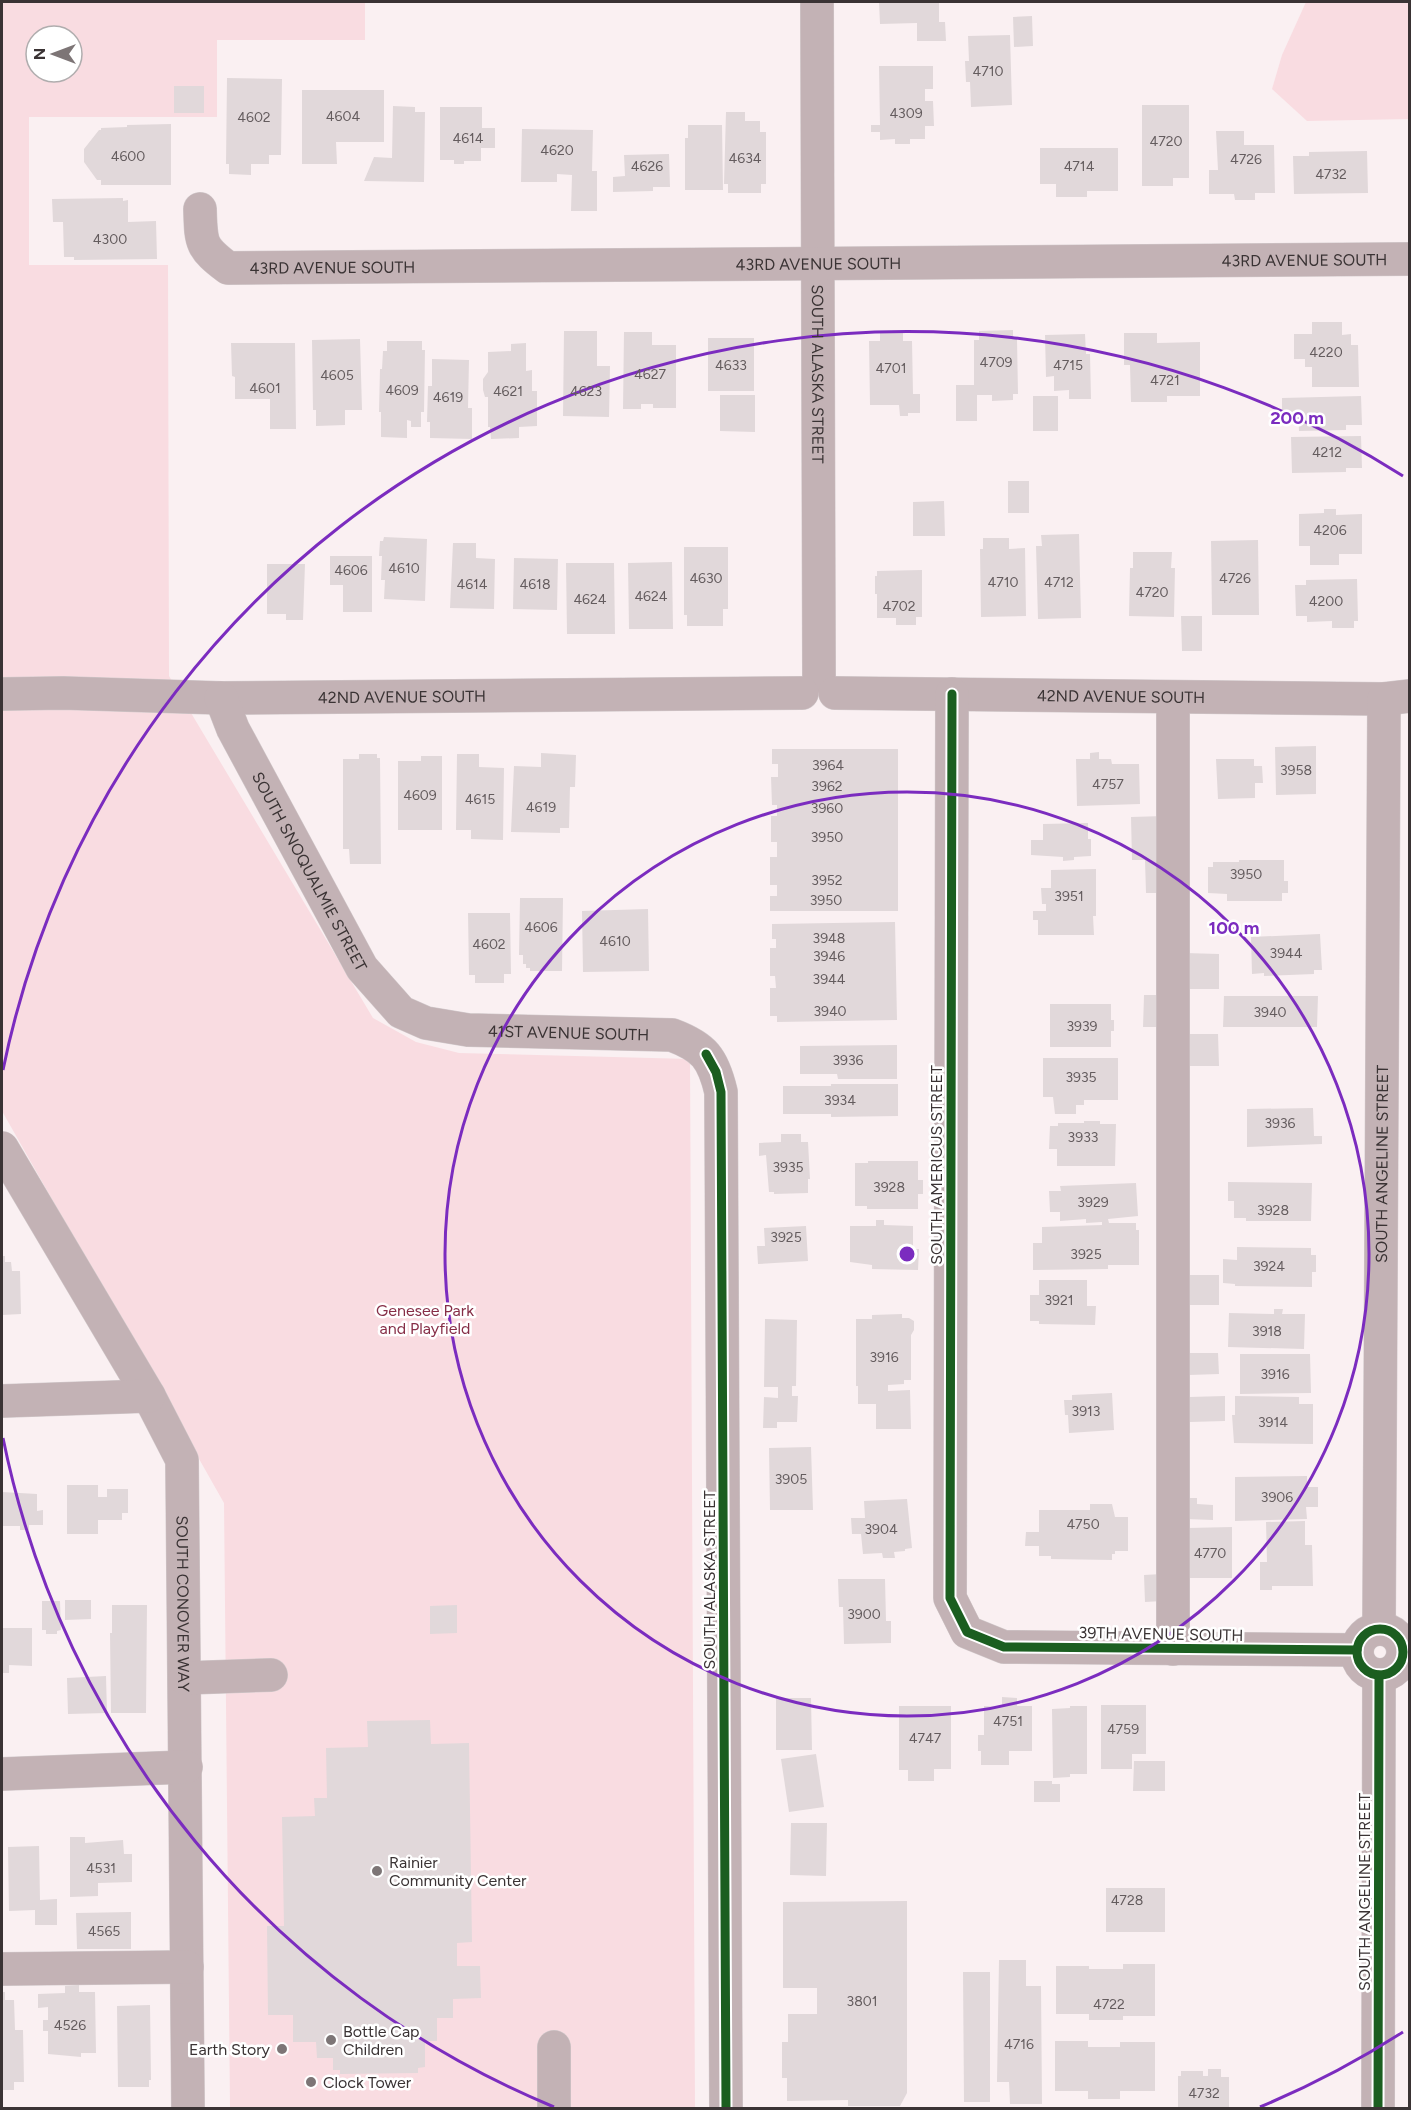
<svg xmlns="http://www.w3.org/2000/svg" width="1411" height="2110" viewBox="0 0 1411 2110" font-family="Figtree,sans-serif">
  <rect width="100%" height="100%" fill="#faf0f2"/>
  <g fill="#f9dce1" fill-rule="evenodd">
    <path d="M2 2H365V40H217V117H29V265H168L169 676 373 1018 416 1042 459 1053 690 1059 695 2108H230L224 1503 2 1111ZM36 36H72V72H36Z"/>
    <path d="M1306 2H1409V119L1307 121 1272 89 1282 55Z"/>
  </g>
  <g fill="#e1d8da">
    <path d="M879 2H939V22H945L946 41H917V23L880 24Z"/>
    <path d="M1032 16 1033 46 1014 47 1013 17Z"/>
    <path d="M1010 35 1012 105 971 107 970 82H966L965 61H969L968 36Z"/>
    <path d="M879 66H933V89H925V101H933L934 126H925V139H910V144H895V139L880 140V132H871V125H880Z"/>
    <path d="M227 78 282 79 281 155H269V164H251V175L229 174V164H226Z"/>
    <rect x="174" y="86" width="30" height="27"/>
    <path d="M302 90H384V142H336L337 164H302Z"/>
    <path d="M1142 105H1189V178H1173V186H1142Z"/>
    <path d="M393 106 415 107V112H425L424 182 364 181 374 157 392 158Z"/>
    <path d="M440 107H482V128H495V148H481V161H464V164H454V160H440Z"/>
    <path d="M726 112H745V121H760V132H766V184H761V193H728V184H724Z"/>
    <path d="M171 124V185H101V180H97L84 162V149L99 130H101V128L127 127V125Z"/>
    <path d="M688 125H722L723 190H685V138H688Z"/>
    <path d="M522 129 593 130 592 171H597V211H571L572 175 557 174V182H521Z"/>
    <path d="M1216 131H1244V145H1274L1275 193H1255V200H1235L1234 194H1209V170H1218Z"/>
    <path d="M1040 148H1118V191H1087V197H1056V184H1040Z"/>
    <path d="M1367 151 1368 193 1294 194 1293 156H1309V152Z"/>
    <path d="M669 154 670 187H653V191L613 192V177L625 176 624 155Z"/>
    <path d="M123 198V201L128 200V222L156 221 157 259 74 260V257H64L63 222H53L52 199Z"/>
    <path d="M1312 322H1342V335L1351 334V345H1358L1359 387H1312V367H1305V359H1294V334H1312Z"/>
    <path d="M1013 330V339H1017L1018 394H1013V400L992 401V395H977V421H956V385H974V340H979V331Z"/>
    <path d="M564 331H597V366H610L609 417 563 416Z"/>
    <path d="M624 332H652V345H676V408H653V404H641V409H623Z"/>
    <path d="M903 332V341H912L913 394H920V413H908V416H900L899 405H870L869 341H880V333Z"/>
    <path d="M1124 333H1157V343L1200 342V396H1167V402H1131L1130 365H1124Z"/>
    <path d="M1085 334 1086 354H1090L1091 399H1069V390L1054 391V376L1046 377 1045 335Z"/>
    <rect x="708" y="338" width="46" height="53"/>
    <path d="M360 339 362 410H345V425L316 426V410H313L312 340Z"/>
    <path d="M387 341H422V350H425L424 412H421V427H411V421L407 420V438L381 437V412H379L380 369H382L383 351H387Z"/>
    <path d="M231 343H295L296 429H270V399H235V377L232 376Z"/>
    <path d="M526 343V371L532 370V391H537V426L519 427V438L491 439 490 427H488V397H485L483 390V379L488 372V352L511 351V344Z"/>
    <path d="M432 359 469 360 468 408H472V439L430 438V422H427L428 386H432Z"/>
    <path d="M720 395H755V432L720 431Z"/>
    <rect x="1033" y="396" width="25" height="35"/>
    <path d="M1361 396 1362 425H1346V430L1299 431 1298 413 1282 414V398Z"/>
    <path d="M1361 436 1362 468H1346V472L1292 473 1291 437Z"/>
    <rect x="1008" y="481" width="21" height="32"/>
    <path d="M944 501 945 536H913V502Z"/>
    <path d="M1324 509H1336V515L1362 514V554H1339V565H1310V546H1299V514L1324 513Z"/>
    <path d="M1079 534 1081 618 1038 619 1036 546H1042L1041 535Z"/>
    <path d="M384 537 427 539 425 601 384 599 385 580H381L382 556H379L380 541H383Z"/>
    <path d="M983 538H1009V549L1025 548 1026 616 981 617 980 549H983Z"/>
    <path d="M1258 540 1259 615H1212L1211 541Z"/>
    <path d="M453 543H476V558L495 559 494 609 450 608Z"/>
    <path d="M684 547H728V609H723V626H687V615H684Z"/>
    <path d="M1133 552H1172L1171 568H1175L1174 617 1129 616 1130 568H1133Z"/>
    <path d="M330 556H372V612H343V585H330Z"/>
    <path d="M514 558 558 559 557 610 513 609Z"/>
    <path d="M672 562 673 629H629L628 563Z"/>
    <path d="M566 563H614L615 634H567Z"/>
    <path d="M267 564H305L303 620H286V614H267Z"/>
    <path d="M922 570V617H916V625H896V618H877V594H875V576H877V571Z"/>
    <path d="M1357 579 1358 621H1354V628H1332V621L1307 622V616H1296L1295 585H1306V580Z"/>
    <path d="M1181 616H1202V651H1182Z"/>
    <path d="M1316 746V794L1276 795 1275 747Z"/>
    <path d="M772 749H898V911H770V896H777V885H770V857H777V842H771V816H777V805H772L771 777H778V764H772Z"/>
    <path d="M1099 752V759H1111L1112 764H1139L1140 804 1077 806 1076 759H1090V753Z"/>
    <path d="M541 753 576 755 575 787H570L569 828H560V833L511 832 514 766 541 767Z"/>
    <path d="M359 754H377V758H380L381 864H350L349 849H343V759H359Z"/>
    <path d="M457 754H479V767L504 768 503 840 471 839V830H456Z"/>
    <path d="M421 756H442V830H398V761H421Z"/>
    <path d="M1216 759H1254V766H1262L1263 783H1255V798L1218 799Z"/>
    <path d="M1164 816 1165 893H1146L1145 860H1132L1131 817Z"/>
    <path d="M1088 823V839H1091V856L1074 857V860L1063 861V857L1031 855V840H1043V824Z"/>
    <path d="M1239 860H1284V881H1288V893H1282V901H1227V894L1208 893V867H1213V862H1239Z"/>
    <path d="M1096 869V916H1093L1094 935H1038V920H1033V911H1046V904H1042L1041 888H1051V870Z"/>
    <path d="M520 898H563L562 971H530V968H526V964H523V955H519Z"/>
    <path d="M648 909 649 971 583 972 582 911Z"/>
    <path d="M468 913H510L511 974H504V983H475V975H469Z"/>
    <path d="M895 922 897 1020 777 1022V1016H770V988H776L775 976H770V948H776V939H772V924Z"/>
    <path d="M1320 934 1322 970H1314V974L1264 976V973L1252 974 1251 937Z"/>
    <path d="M1185 953 1219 954V989H1185Z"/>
    <path d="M1144 995H1164V1027H1143Z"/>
    <path d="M1224 996H1318L1317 1027H1223Z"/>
    <path d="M1050 1004H1111V1020H1114V1031H1111V1047H1050Z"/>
    <path d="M1184 1034H1218L1219 1066H1185Z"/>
    <path d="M897 1045V1079H838L837 1074H800V1046Z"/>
    <path d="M1043 1058H1118V1100H1084V1105H1076V1114H1055L1053 1097H1043Z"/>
    <path d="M831 1084H898V1116L831 1117V1114H783V1086H831Z"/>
    <path d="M1313 1108 1314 1136H1322V1144L1247 1147V1109Z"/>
    <path d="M1084 1121H1100V1124H1116L1115 1166H1057V1149H1049L1050 1126H1058V1123H1084Z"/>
    <path d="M781 1134H801V1142H808L810 1179H808V1193L774 1194V1192H769L766 1155 759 1156V1143L781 1142Z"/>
    <path d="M868 1161H918V1180H923V1194H918V1209H867V1206H855V1163H868Z"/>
    <path d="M1228 1182 1312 1183 1311 1221H1246V1218H1234V1201H1228Z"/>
    <path d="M1136 1183 1138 1216 1108 1219 1109 1223H1136V1230H1139V1265H1108V1269L1033 1270V1243H1042V1227L1102 1225V1222L1086 1223V1219L1060 1221V1212H1050L1049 1191H1061L1060 1186Z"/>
    <path d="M876 1220H884V1225L913 1226V1249H919L918 1270 872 1269V1265L850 1262V1226H876Z"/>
    <path d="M806 1226 808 1261 758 1264 757 1246H765L764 1228Z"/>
    <path d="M1237 1247 1311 1248V1255H1316V1272H1312V1287L1235 1286V1284L1223 1283V1259L1237 1260Z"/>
    <path d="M2 1256H5V1262H11L12 1271H20L21 1314 2 1315Z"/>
    <rect x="1184" y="1275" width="35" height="30"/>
    <path d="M1039 1280H1087V1306H1096L1095 1325 1039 1324V1321H1030V1295H1039Z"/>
    <path d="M1274 1309H1283L1282 1314H1305L1304 1349 1228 1347 1229 1313 1274 1314Z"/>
    <path d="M902 1314V1318H909L914 1321V1330L911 1335V1380H904V1384L888 1385V1391L910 1390 911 1429H876V1404H858V1386H856V1319H872V1315Z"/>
    <path d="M765 1319 797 1320 796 1386H792V1396H798L797 1422H777V1428H763L764 1397 778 1398V1387H764Z"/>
    <path d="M1188 1353H1218L1219 1374 1189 1375Z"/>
    <path d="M1240 1354H1310L1311 1393 1240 1394Z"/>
    <path d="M1112 1393 1114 1430 1069 1433 1068 1415H1065L1064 1400H1072V1395Z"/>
    <path d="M1225 1396V1421L1190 1422 1189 1397Z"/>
    <path d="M1235 1396 1299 1397V1404H1313V1444L1234 1443 1232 1415H1235Z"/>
    <path d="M811 1447 813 1510H770L769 1448Z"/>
    <path d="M1307 1476V1487H1318V1507H1306L1307 1519 1235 1521V1477Z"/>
    <path d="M67 1485H98V1497H107V1489H128V1513H122V1520H98V1534H67Z"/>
    <path d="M2 1492 37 1494V1511L43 1510V1525H29V1530H20V1526H2Z"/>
    <path d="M1185 1498H1197V1504L1213 1505V1520L1185 1519Z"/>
    <path d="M907 1499 912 1548 905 1549V1551L894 1552 895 1558H883L882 1553 863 1554 861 1534H852L851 1518H865L864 1501Z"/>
    <path d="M1090 1504H1112L1115 1517H1128V1551H1115V1554H1112V1560L1051 1559V1556H1039V1546H1025L1026 1532H1039V1510H1090Z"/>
    <path d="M1305 1521V1545H1312L1313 1586H1272V1590H1260V1562H1267L1266 1522Z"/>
    <path d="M1232 1527V1578H1188V1528Z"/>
    <path d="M1162 1574 1163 1601 1145 1602 1144 1575Z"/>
    <path d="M838 1579H885L886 1621H891V1643L844 1644 843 1607H839Z"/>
    <path d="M65 1600H91V1619L65 1620Z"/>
    <path d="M42 1601H60L61 1630 57 1631V1634H46V1630H42Z"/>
    <path d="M112 1605H147L146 1713H111L110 1633H112Z"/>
    <path d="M457 1605V1633L430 1634V1606Z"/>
    <path d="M2 1628H32V1666L9 1665V1673H2Z"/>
    <path d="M106 1676 107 1713 68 1714 67 1678Z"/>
    <path d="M1002 1697 1017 1698V1706H1032V1751H1009V1765H981V1751H978V1735H984V1706L1002 1707Z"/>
    <path d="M776 1698H811L812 1750H776Z"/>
    <path d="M1101 1705H1146V1754H1132V1769H1101Z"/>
    <path d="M899 1706H951V1769H934V1781H908V1770H899Z"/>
    <path d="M1070 1706H1087V1774H1070V1777L1053 1778 1052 1709 1070 1708Z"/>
    <path d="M430 1720 431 1744 469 1743 472 1942 457 1943V1966H480L481 1998 453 1999V2018H437V2041H425V2067L418 2068V2073L340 2074V2070H333V2058H317L316 2042H293V2015H268L267 1926H284L282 1817 315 1816 314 1798H327L326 1748 368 1747 367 1721Z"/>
    <path d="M816 1754 824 1807 789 1812 781 1759Z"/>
    <path d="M1134 1761H1165V1791H1133Z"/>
    <path d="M1034 1781H1052V1784H1060V1802H1034Z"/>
    <path d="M791 1823H827L826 1876 790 1875Z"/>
    <path d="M70 1837H85V1843L123 1840 124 1854H132V1882L98 1883V1896L70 1897Z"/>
    <path d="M39 1846 40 1900 57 1899V1925H35V1910L9 1911 8 1847Z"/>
    <rect x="1106" y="1888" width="59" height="44"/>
    <path d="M907 1901V2093L900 2106H848V2100L787 2101V2078H782V2042H788V2014H817V1988H783V1902Z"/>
    <path d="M131 1912V1949H77L76 1913Z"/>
    <path d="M999 1960H1026V1986H1041L1042 2104H1010L1009 2082H997Z"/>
    <path d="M1123 1964H1155V2016H1123V2020H1089V2014H1056V1966H1089V1969H1123Z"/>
    <path d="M963 1972H990V2102H964Z"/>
    <path d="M79 1985V1992H95L96 2053H81V2057L48 2054V2031H43V2020H48V2007L38 2008V1994L65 1993V1986Z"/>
    <path d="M2 1992H5V2000H14L15 2030H23L24 2082H14V2090H2Z"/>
    <path d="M150 2005 151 2080H149V2087H118L117 2006Z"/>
    <path d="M1055 2041H1088V2047H1120V2042H1155V2091H1120V2099H1088V2091H1055Z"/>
    <path d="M1208 2069H1221V2077H1229V2108H1178V2076H1181V2071H1203V2076H1208Z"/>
  </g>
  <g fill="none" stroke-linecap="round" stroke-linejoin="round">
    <g stroke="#d3cbcd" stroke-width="34">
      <g id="minor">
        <path id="s1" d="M817 2 819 676"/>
        <path id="s2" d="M200 209C201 243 200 247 228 268L1410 259"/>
        <path id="s3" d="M835 693 1384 699 1410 696"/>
        <path id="s4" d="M2 694 63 693 221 698 802 693"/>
        <path d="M952 694 950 1598 967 1632 1004 1647 1357 1650"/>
        <path id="s5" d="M221 698 233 729 362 968 401 1012 426 1023 468 1030 672 1035C704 1047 713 1058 721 1092L726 2108"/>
        <path d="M1173 698V1649"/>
        <path id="s6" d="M2 1148 149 1396 182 1460 188 2108"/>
        <path d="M2 1401 149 1396"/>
        <circle cx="1380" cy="1652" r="23"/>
        <path id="s7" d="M1379 1629 1384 699"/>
        <path d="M185 1678 271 1675"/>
        <path d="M2 1774 186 1767"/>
        <path d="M2 1969 187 1967"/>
        <path d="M554 2047V2108"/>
        <path d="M1378 2108 1379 1675"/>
      </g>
    </g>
    <use href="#minor" stroke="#c3b2b5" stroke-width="33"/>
    <g stroke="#fff" stroke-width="13">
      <g id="cycleway">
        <path d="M952 694 950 1598 967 1632 1004 1647 1357 1650"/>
        <path d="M706 1054 716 1072 721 1092 726 2108"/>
        <circle cx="1380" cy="1652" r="23"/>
        <path d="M1378 2108 1379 1675"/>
      </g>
    </g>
    <use href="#cycleway" stroke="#1b5e20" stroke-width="9"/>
  </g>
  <g fill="none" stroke="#7b2cbf" stroke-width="3">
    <circle cx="907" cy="1254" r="462"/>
    <path d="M1403 2032A923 923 0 0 1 1260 2107M554 2107A923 923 0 0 1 3 1438M3 1070A923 923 0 0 1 1403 476"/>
  </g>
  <g fill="#7d7576" stroke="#fff" stroke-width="2">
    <circle cx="377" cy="1871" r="6"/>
    <circle cx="331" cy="2040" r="6"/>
    <circle cx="282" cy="2049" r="6"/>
    <circle cx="311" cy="2082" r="6"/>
  </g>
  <g text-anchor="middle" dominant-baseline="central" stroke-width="5" stroke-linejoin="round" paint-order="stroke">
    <g font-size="14" fill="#645c5e">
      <text x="988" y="71">4710</text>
      <text x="906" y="113">4309</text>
      <text x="343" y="116">4604</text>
      <text x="254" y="117">4602</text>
      <text x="468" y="138">4614</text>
      <text x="1166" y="141">4720</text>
      <text x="557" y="150">4620</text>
      <text x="128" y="156">4600</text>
      <text x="745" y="158">4634</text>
      <text x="1246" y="159">4726</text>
      <text x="647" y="166">4626</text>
      <text x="1079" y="166">4714</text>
      <text x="1331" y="174">4732</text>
      <text x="110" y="239">4300</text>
      <text x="1326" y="352">4220</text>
      <text x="996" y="362">4709</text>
      <text x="731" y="365">4633</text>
      <text x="1068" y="365">4715</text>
      <text x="891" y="368">4701</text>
      <text x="650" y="374">4627</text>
      <text x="337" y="375">4605</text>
      <text x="1165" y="380">4721</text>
      <text x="265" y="388">4601</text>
      <text x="402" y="390">4609</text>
      <text x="508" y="391">4621</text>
      <text x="586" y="391">4623</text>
      <text x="448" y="397">4619</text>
      <text x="1327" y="452">4212</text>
      <text x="1330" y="530">4206</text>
      <text x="404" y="568">4610</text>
      <text x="351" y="570">4606</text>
      <text x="706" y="578">4630</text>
      <text x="1235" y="578">4726</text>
      <text x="1003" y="582">4710</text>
      <text x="1059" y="582">4712</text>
      <text x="472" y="584">4614</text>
      <text x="535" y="584">4618</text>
      <text x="1152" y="592">4720</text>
      <text x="651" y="596">4624</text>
      <text x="590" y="599">4624</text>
      <text x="1326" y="601">4200</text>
      <text x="899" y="606">4702</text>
      <text x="828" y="765">3964</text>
      <text x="1296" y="770">3958</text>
      <text x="1108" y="784">4757</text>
      <text x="827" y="786">3962</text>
      <text x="420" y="795">4609</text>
      <text x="480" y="799">4615</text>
      <text x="541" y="807">4619</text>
      <text x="827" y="808">3960</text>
      <text x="827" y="837">3950</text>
      <text x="1246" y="874">3950</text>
      <text x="827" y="880">3952</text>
      <text x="1069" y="896">3951</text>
      <text x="826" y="900">3950</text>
      <text x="541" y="927">4606</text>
      <text x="829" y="938">3948</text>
      <text x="615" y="941">4610</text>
      <text x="489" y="944">4602</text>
      <text x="1286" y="953">3944</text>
      <text x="829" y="956">3946</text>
      <text x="829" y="979">3944</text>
      <text x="830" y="1011">3940</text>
      <text x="1270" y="1012">3940</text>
      <text x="1082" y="1026">3939</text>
      <text x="848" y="1060">3936</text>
      <text x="1081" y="1077">3935</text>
      <text x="840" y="1100">3934</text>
      <text x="1280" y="1123">3936</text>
      <text x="1083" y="1137">3933</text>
      <text x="788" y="1167">3935</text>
      <text x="889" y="1187">3928</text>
      <text x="1093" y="1202">3929</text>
      <text x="1273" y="1210">3928</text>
      <text x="786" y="1237">3925</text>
      <text x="1086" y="1254">3925</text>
      <text x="1269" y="1266">3924</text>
      <text x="1059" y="1300">3921</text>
      <text x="1267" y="1331">3918</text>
      <text x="884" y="1357">3916</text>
      <text x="1275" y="1374">3916</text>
      <text x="1086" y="1411">3913</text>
      <text x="1273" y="1422">3914</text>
      <text x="791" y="1479">3905</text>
      <text x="1277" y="1497">3906</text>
      <text x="1083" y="1524">4750</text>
      <text x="881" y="1529">3904</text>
      <text x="1210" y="1553">4770</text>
      <text x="864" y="1614">3900</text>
      <text x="1008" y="1721">4751</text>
      <text x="1123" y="1729">4759</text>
      <text x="925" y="1738">4747</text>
      <text x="101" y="1868">4531</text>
      <text x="1127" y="1900">4728</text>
      <text x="104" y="1931">4565</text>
      <text x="862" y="2001">3801</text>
      <text x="1109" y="2004">4722</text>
      <text x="70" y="2025">4526</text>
      <text x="1019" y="2044">4716</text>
      <text x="1204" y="2093">4732</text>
    </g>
    <g font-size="16" fill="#3a3334" stroke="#fff">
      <text stroke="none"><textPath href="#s2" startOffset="1146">43RD AVENUE SOUTH</textPath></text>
      <text stroke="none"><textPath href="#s2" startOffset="660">43RD AVENUE SOUTH</textPath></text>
      <text stroke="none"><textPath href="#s2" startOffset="174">43RD AVENUE SOUTH</textPath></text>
      <text stroke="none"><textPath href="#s1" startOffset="372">SOUTH ALASKA STREET</textPath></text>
      <text stroke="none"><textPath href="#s3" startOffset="286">42ND AVENUE SOUTH</textPath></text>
      <text stroke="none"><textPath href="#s4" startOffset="400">42ND AVENUE SOUTH</textPath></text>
      <text stroke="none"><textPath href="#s5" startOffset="195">SOUTH SNOQUALMIE STREET</textPath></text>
      <text stroke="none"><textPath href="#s5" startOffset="534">41ST AVENUE SOUTH</textPath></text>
      <text stroke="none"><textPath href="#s7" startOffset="465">SOUTH ANGELINE STREET</textPath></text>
      <text transform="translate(936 1165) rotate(-90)">SOUTH AMERICUS STREET</text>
      <text transform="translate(709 1580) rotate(-90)">SOUTH ALASKA STREET</text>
      <text stroke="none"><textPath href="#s6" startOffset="504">SOUTH CONOVER WAY</textPath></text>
      <text transform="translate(1161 1634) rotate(1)">39TH AVENUE SOUTH</text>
      <text transform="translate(1364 1892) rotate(-90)">SOUTH ANGELINE STREET</text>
    </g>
    <g font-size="16" fill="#862e47" stroke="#fff">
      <text x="425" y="1310">Genesee Park<tspan x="425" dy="18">and Playfield</tspan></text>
    </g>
    <g font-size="16" fill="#3a3334" stroke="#fff" text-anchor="start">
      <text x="389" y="1862">Rainier<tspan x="389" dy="18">Community Center</tspan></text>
      <text x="343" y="2031">Bottle Cap<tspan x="343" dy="18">Children</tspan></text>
      <text x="270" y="2049" text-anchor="end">Earth Story</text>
      <text x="323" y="2082">Clock Tower</text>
    </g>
  </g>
  <circle cx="907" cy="1254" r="9" fill="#7b2cbf" stroke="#fff" stroke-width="3"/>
  <g font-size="18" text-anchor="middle" font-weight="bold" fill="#7b2cbf" stroke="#fff" stroke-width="5" stroke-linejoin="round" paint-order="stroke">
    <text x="1297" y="424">200 m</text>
    <text x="1234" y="934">100 m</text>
  </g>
  <rect width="1411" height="2110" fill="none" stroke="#3a3334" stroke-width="6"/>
  <g transform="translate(54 54) rotate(270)"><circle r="28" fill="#ffffff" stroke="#b0adae" stroke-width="1.5"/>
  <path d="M0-4.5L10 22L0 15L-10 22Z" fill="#7d7576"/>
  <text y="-9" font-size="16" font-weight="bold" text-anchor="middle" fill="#3a3334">N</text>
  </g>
</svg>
